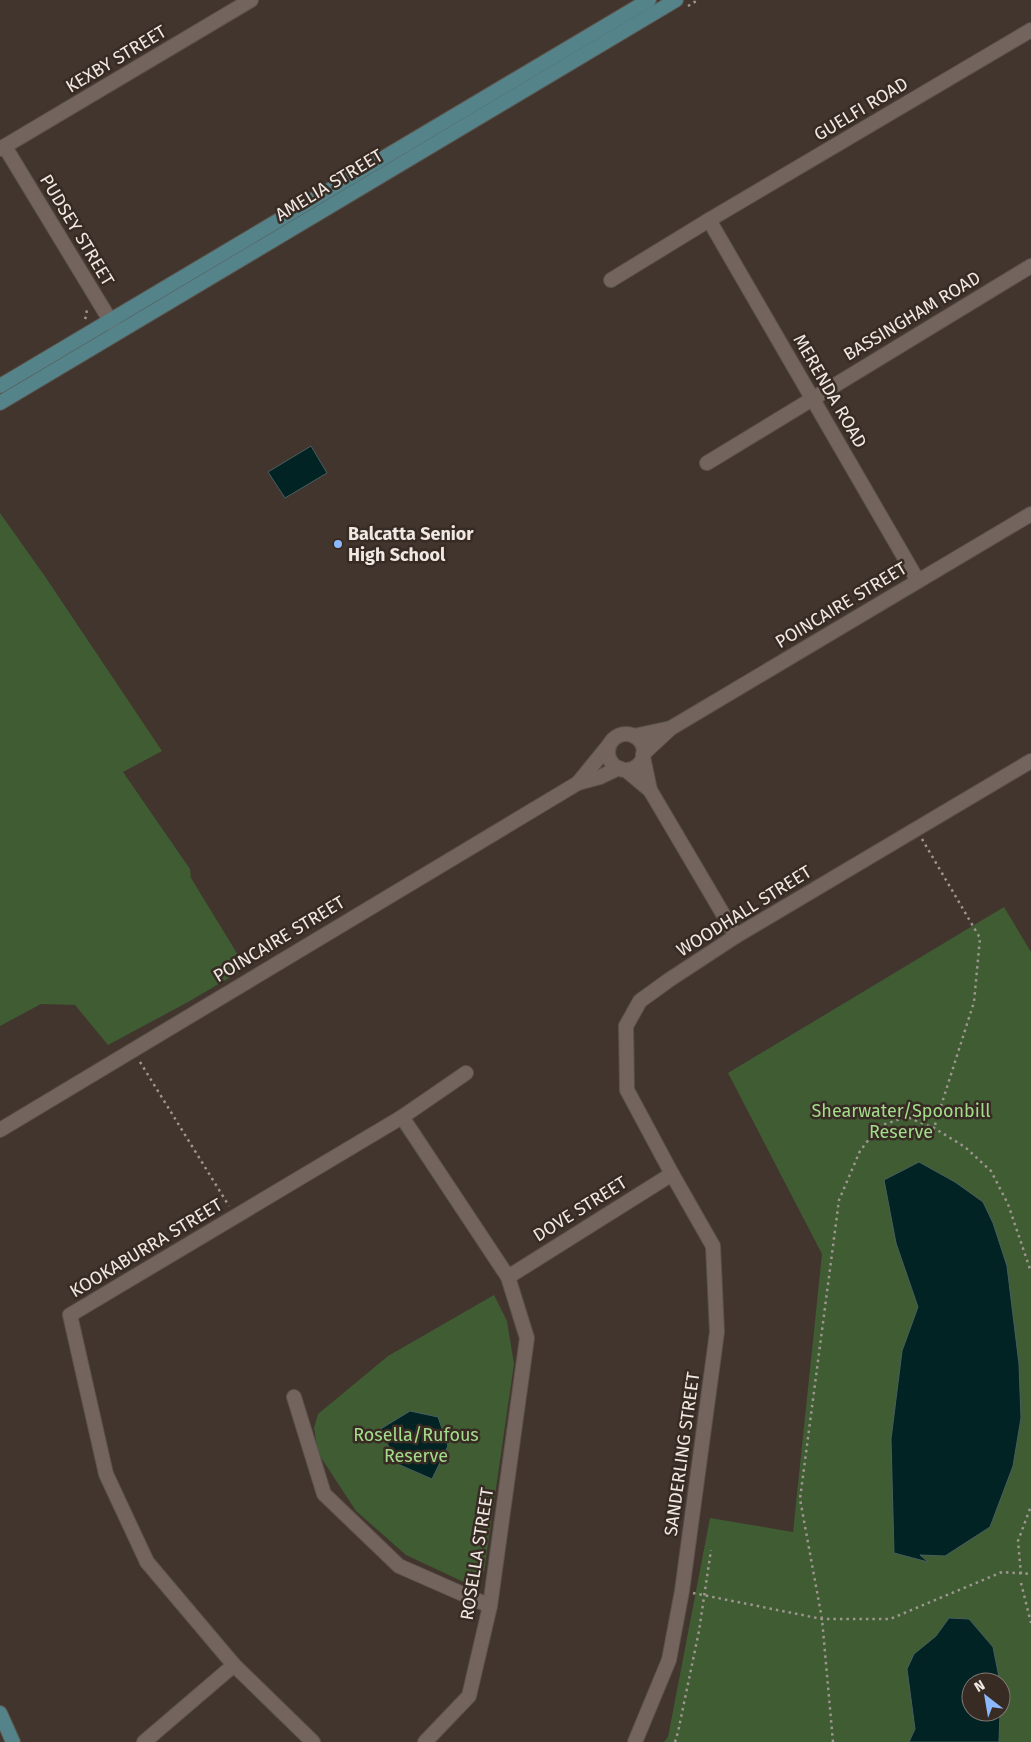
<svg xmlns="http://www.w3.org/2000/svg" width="1031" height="1742" viewBox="0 0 1031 1742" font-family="'Fira Sans',sans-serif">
  <rect width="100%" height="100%" fill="#41352e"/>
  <g fill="#3f5c33" fill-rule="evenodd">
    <path d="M0 513 44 575 162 751 123 772 190 869 191 878 246 968 188 1002 108 1045 75 1005 41 1004 0 1026Z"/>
    <path d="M1004 907 1031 952V1742H664L668 1737 710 1518 793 1532 822 1254 728 1073ZM971 1682H1001V1712H971Z"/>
    <path d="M494 1295 507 1321 514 1364 484 1571 470 1585 406 1555 356 1511 318 1453 314 1428 318 1414 388 1356Z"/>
  </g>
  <g fill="#022323" stroke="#495e5d">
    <path d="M311 446 327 473 285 498 268 472Z"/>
    <path d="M919 1162 955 1182 983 1202 993 1223 1007 1266 1019 1364 1021 1418 1013 1466 990 1527 945 1556 920 1555 928 1562 894 1553 891 1439 902 1351 918 1307 896 1243 884 1180Z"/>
    <path d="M410 1411 438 1417 448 1446 432 1479 400 1465 379 1430Z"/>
    <path d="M949 1618 969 1619 993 1647 1000 1682H971V1712H1000L999 1742H909L915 1729 907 1669 914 1654 936 1636Z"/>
  </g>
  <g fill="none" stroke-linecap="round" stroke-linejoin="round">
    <g stroke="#5c524b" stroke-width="16">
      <g id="minor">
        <path d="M5 147 116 330"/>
        <path d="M0 149 251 0"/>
        <path d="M709 220 918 581"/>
        <path d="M611 280 709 220 1031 30"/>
        <path d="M707 463 1031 266"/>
        <path d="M643 757 650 790 736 936"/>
        <path d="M626 770 650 790"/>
        <path d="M402 1117 508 1277 527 1338 490 1606 469 1696 425 1742"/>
        <path d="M508 1277 672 1174"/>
        <path d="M294 1397 324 1494 399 1566 490 1606"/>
        <path d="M144 1742 234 1665"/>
        <path d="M313 1742 234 1665 147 1562 106 1474 70 1315 402 1117 466 1073"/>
        <path d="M635 1742 669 1660 682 1591 717 1332 713 1246 672 1174 627 1090 626 1026 640 1001 669 980 736 936 1031 761"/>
      </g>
    </g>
    <g stroke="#5c524b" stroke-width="16">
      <g id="tertiary">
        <circle cx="626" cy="752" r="18"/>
        <path d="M634 736 671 728"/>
        <path d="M643 754 671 728 1031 514"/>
        <path d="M578 783 609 745"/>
        <path d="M0 1130 578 783 600 777 619 768"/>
      </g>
    </g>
    <g stroke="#5c524b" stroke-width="16">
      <g id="secondary">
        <path d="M0 386 649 0"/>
        <path d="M0 403 676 0"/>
        <path d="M0 1713 13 1742"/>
      </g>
    </g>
    <g stroke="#9f958f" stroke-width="2.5" stroke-dasharray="2.5 4" stroke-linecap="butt">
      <path d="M688 6 698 0"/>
      <path d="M85 319 87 314 86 308"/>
      <path d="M922 839 980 938 974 1002 934 1128"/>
      <path d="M140 1062 229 1206"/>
      <path d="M1021 1574 1018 1541 1031 1506"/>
      <path d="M1021 1583 1031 1623"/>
      <path d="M693 1593 822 1619H890L1002 1572 1031 1574"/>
      <path d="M675 1742 678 1732 699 1631 711 1550"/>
      <path d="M833 1742 822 1619 800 1499 839 1200 860 1151 879 1126 907 1117 934 1128 965 1147 991 1171 1008 1204 1031 1272"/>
    </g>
    <use href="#minor" stroke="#73655d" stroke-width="14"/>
    <use href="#tertiary" stroke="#73655d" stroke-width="14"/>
    <use href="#secondary" stroke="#54838a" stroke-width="14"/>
  </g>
  <circle fill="#8cb9fc" stroke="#372b24" stroke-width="2" cx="338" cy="544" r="5"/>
  <g text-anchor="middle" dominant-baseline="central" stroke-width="5" stroke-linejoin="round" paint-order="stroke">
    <g font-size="18" fill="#f0e8e3" stroke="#372b24">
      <text transform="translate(116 59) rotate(-31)">KEXBY STREET</text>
      <text transform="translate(861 109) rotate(-31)">GUELFI ROAD</text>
      <text transform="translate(329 185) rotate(-31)">AMELIA STREET</text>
      <text transform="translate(77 230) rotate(59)">PUDSEY STREET</text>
      <text transform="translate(912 316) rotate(-31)">BASSINGHAM ROAD</text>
      <text transform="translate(830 391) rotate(60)">MERENDA ROAD</text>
      <text transform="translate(841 605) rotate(-31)">POINCAIRE STREET</text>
      <text transform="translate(744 911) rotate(-32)">WOODHALL STREET</text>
      <text transform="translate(279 939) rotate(-31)">POINCAIRE STREET</text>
      <text transform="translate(580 1209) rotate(-32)">DOVE STREET</text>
      <text transform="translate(146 1248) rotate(-31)">KOOKABURRA STREET</text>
      <text transform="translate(682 1454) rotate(-82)">SANDERLING STREET</text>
      <text transform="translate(477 1554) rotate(-81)">ROSELLA STREET</text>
    </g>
    <g font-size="18" font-weight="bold" fill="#f0e8e3" stroke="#372b24" text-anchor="start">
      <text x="348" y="534">Balcatta Senior<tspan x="348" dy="21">High School</tspan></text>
    </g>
    <g font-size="18" fill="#a3dc8c" stroke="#372b24">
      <text x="901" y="1111">Shearwater/Spoonbill<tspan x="901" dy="21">Reserve</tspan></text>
      <text x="416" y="1435">Rosella/Rufous<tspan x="416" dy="21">Reserve</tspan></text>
    </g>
  </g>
  <g transform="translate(986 1697) rotate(329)"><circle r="24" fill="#372b24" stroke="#817770"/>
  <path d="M0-4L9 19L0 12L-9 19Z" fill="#8cb9fc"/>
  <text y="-8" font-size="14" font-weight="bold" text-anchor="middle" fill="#f0e8e3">N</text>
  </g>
</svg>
